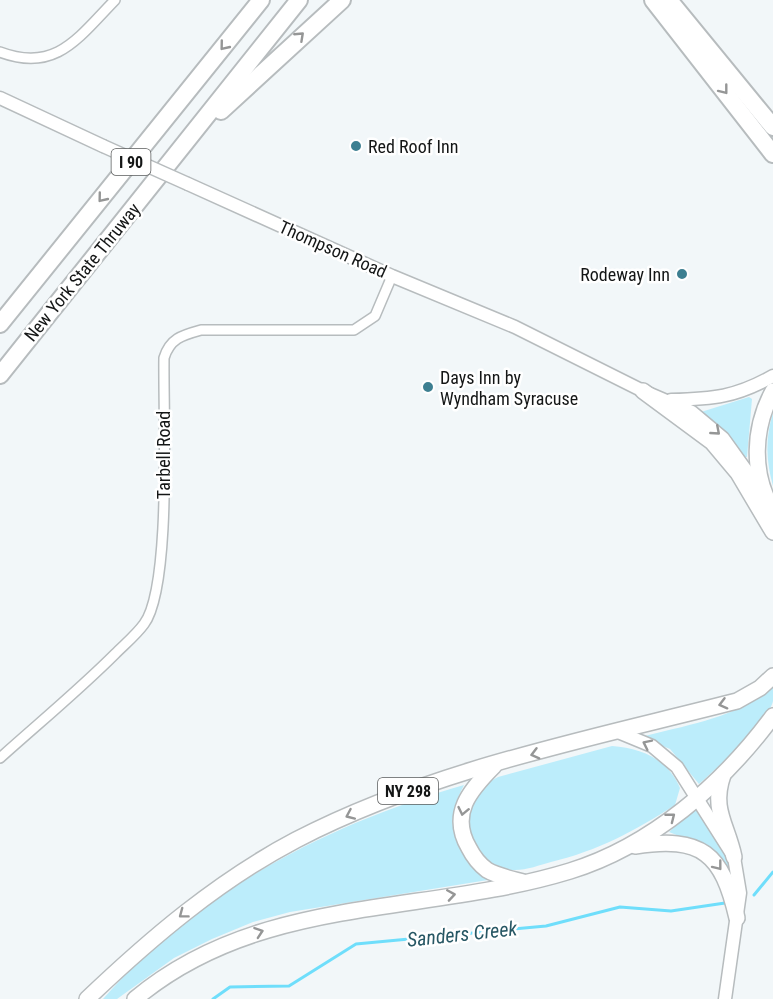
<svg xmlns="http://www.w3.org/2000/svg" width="773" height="999" viewBox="0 0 773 999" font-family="'Roboto Condensed',sans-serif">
  <rect width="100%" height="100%" fill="#f2f7f9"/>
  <g fill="#bcedfb">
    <path d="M749 397 752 399 747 457H743L701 412Z"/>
    <path d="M773 413V486C766 461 765 438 773 413Z"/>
    <path d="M773 687C773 691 773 696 773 701 769 721 716 769 699 784L670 749 641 737C687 725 737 718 773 687Z"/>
    <path d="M612 746C641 748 668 759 680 788L675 805C635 831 597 851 551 862 540 865 527 870 515 870 462 869 451 799 498 777Z"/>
    <path d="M464 785C439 832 458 851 494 879L290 912 253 922 212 939 174 958 117 999H103C198 891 328 824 464 785Z"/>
    <path d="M697 807 723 846 735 885 694 842 669 832Z"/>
  </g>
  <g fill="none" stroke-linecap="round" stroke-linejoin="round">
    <g stroke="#6fdefb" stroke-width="3">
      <path d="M754 895 773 872"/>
      <path d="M213 999 230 987 289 986 356 944 546 926 620 907 671 911 725 903"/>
    </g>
    <g stroke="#b7bcbe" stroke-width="12">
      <g id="minor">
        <path d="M0 52C56 73 78 38 115 0"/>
        <path d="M0 758C39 723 79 690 115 654 125 644 136 635 144 624 172 587 163 412 164 358 170 338 183 335 201 330H354L375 316 392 276"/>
      </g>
    </g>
    <g stroke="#b7bcbe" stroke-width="15">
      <g id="tertiary">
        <path d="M0 98 103 146"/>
        <path d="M188 184 392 276 515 327 643 391 692 412 723 438 761 491"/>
        <path d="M671 400C713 399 736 397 773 376"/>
        <path d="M618 732 652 746 677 767 734 857 740 893 725 999"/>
      </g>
    </g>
    <g stroke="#b7bcbe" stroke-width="18">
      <g id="primary">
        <path d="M643 391 712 442 738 473 773 532"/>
        <path d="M773 391C753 428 751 474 773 510"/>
        <path d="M494 766C470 790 449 814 469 848 473 856 479 864 487 870 497 876 512 879 523 882"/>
        <path d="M723 775C711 809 727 824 734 857"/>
        <path d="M635 846C702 836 722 853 737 918"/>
        <path d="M87 999C151 938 218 881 296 840 433 769 589 739 737 701L760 688 773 676"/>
        <path d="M135 999C260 894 423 916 570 871 651 846 723 784 773 716"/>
      </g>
    </g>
    <g stroke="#b7bcbe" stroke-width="20">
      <g id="motorway">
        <path d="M653 0 773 154"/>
        <path d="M669 0 773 127"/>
        <path d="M221 111 342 0"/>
        <path d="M0 324 261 0"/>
        <path d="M0 375 299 0"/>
      </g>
    </g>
    <use href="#minor" stroke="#fff" stroke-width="9"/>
    <use href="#tertiary" stroke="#fff" stroke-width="12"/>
    <use href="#primary" stroke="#fff" stroke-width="15"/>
    <use href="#motorway" stroke="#fff" stroke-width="16"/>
    <g stroke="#b7bcbe" stroke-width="15" stroke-linecap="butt">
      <path id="tertiary-bridge" d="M103 146 188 184"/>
    </g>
    <use href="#tertiary-bridge" stroke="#fff" stroke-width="12"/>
  </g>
  <defs><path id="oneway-chevron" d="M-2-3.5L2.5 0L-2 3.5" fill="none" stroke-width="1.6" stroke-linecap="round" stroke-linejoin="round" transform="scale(1.5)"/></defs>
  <g stroke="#959696">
    <use href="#oneway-chevron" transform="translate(300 36) rotate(-43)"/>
    <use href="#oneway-chevron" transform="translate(224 46) rotate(129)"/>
    <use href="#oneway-chevron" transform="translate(724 90) rotate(52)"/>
    <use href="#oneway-chevron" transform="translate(102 198) rotate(129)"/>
    <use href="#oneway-chevron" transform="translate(716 431) rotate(41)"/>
    <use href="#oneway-chevron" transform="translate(723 704) rotate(165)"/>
    <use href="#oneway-chevron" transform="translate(647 744) rotate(-154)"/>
    <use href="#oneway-chevron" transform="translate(535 754) rotate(165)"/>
    <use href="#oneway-chevron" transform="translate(463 811) rotate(102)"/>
    <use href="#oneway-chevron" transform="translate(350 815) rotate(156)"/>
    <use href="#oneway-chevron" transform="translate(671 817) rotate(-38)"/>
    <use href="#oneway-chevron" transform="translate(718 866) rotate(52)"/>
    <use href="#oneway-chevron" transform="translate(451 895) rotate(-9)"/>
    <use href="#oneway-chevron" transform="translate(183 914) rotate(143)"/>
    <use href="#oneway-chevron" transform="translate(259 932) rotate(-19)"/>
  </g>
  <g fill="#3d7f91" stroke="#fff" stroke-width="2">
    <circle cx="356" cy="146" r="6"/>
    <circle cx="682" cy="274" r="6"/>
    <circle cx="428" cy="387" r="6"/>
  </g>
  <g text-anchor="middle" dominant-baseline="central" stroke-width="5" stroke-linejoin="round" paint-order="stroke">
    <g fill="#fff" stroke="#5a5c5c" stroke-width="1.5">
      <rect x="111.5" y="149" width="39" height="26" rx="4.5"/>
      <rect x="378" y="778" width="60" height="26" rx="4.5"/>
    </g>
    <g font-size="16" font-weight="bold" fill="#141616">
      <text x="131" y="162">I 90</text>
      <text x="408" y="791">NY 298</text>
    </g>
    <g font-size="18" fill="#141616" stroke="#fff" text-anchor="start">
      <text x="368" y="146">Red Roof Inn</text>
      <text x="670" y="274" text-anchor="end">Rodeway Inn</text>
      <text x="440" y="377">Days Inn by<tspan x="440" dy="21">Wyndham Syracuse</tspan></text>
    </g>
    <g font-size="18" fill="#141616" stroke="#fff">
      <text transform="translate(333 249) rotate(24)">Thompson Road</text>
      <text transform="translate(82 272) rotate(-51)">New York State Thruway</text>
      <text transform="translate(163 455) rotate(-90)">Tarbell Road</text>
    </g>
    <g font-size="20" font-style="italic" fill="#275764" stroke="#fff">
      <text transform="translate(462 934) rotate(-6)">Sanders Creek</text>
    </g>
  </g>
</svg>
